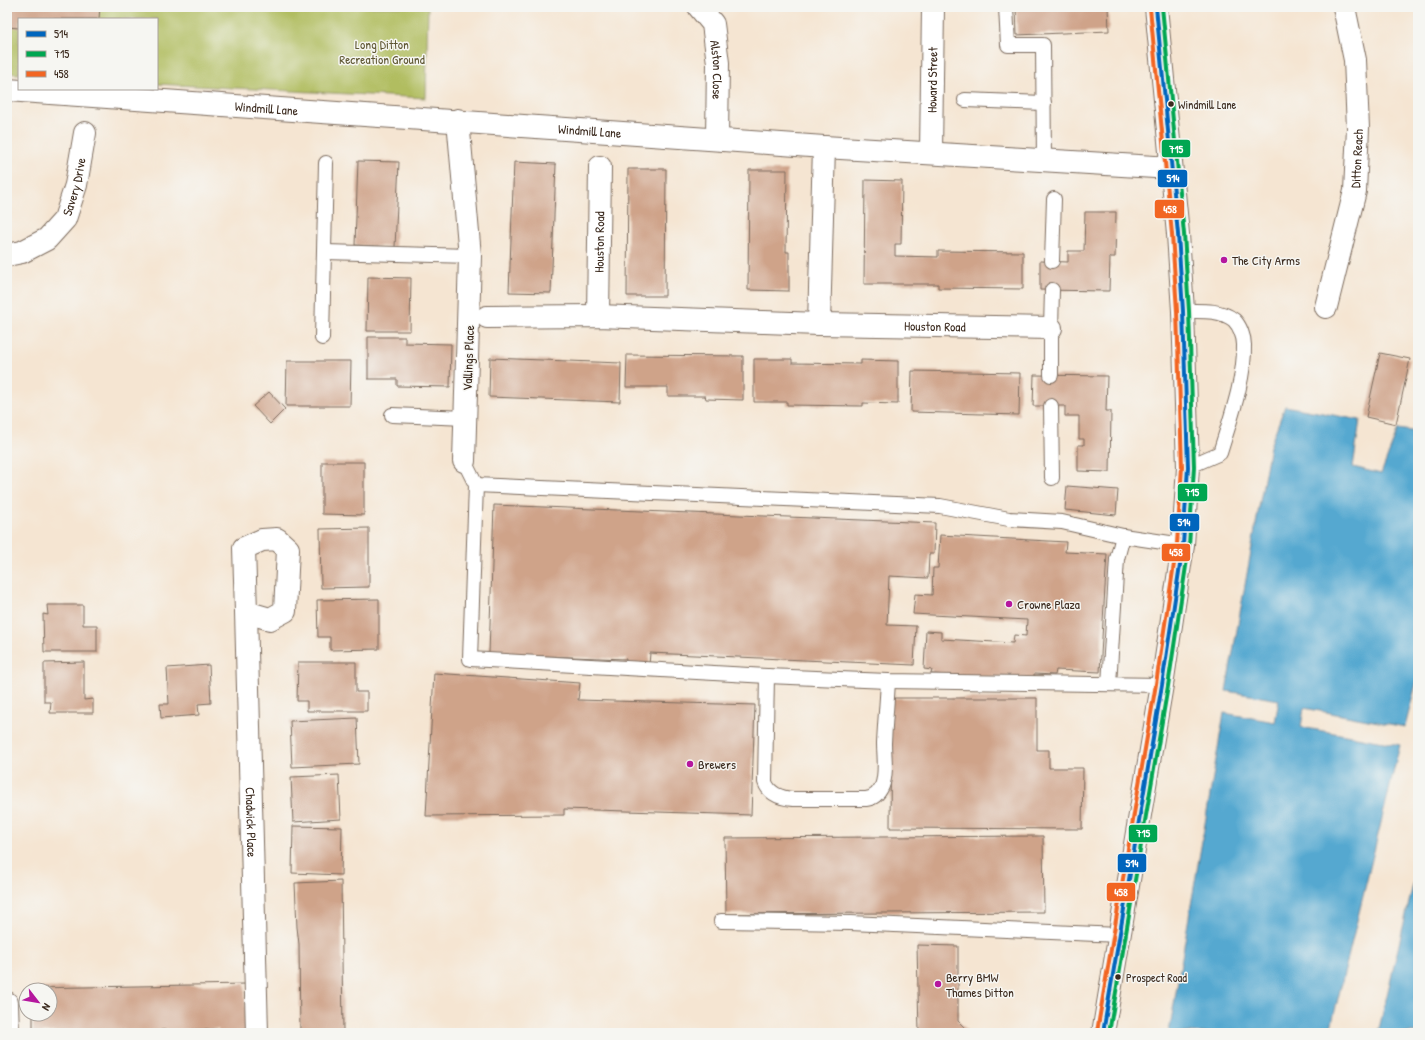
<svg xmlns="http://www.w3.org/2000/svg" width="1425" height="1040" viewBox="0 0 1425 1040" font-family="'Patrick Hand',sans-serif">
  <rect width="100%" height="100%" fill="#f6f6f2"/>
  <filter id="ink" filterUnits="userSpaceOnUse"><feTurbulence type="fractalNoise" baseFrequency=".025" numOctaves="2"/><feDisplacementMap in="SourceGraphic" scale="8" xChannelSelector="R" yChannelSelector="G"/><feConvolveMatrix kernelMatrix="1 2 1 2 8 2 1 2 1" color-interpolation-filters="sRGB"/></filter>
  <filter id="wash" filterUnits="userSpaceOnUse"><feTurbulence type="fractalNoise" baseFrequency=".012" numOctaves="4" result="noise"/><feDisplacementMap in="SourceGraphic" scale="16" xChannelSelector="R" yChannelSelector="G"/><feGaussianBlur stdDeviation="0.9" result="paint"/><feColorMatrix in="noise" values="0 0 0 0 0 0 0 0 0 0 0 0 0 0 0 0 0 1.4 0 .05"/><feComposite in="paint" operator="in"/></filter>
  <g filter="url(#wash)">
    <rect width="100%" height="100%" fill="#f5e5d2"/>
    <path fill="#b1bd60" stroke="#76743f" d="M7 7H428L426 98 157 84V19H19V74L7 73Z"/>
    <g fill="#55a8d0" stroke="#486977">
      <path d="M1285 406 1360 420 1353 467 1381 474 1398 429 1418 432V676L1405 727 1304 708 1301 727 1400 745 1330 1031 1331 1033H1169L1224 713 1275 722 1279 700 1226 691 1270 446Z"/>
      <path d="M1418 864V1033H1378Z"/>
    </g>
    <g id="blocks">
      <g fill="#cfa389">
        <path d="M7 7H100L99 19H19V28L7 27Z"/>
        <path d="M1016 7H1108L1109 31 1017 35Z"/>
        <path d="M358 161 399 162 395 247 355 245Z"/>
        <path d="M514 162 556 164 551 293 509 292Z"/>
        <path d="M628 169H666L665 296H627Z"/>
        <path d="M749 170H787L786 252H789V291L748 290Z"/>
        <path d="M865 180 902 181 901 244H895V256L938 257V251L1023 252V289L938 288V284H864Z"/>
        <path d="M1085 212H1116L1115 257H1110L1109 291 1040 290V261L1068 262V251H1084Z"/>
        <path d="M368 277 411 278 410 331H367Z"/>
        <path d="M368 337H405V343L451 344 450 387 397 386V379H368Z"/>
        <path d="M1380 353 1410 359 1396 424 1366 417Z"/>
        <path d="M627 355 743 356V400L706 399 705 396H668V387H626Z"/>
        <path d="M490 358 621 363 620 402 489 397Z"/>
        <path d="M754 359H792V363L861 364V360L898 361V404L863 403V406L787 405V402H754Z"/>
        <path d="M287 361H351L350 406H286Z"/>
        <path d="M912 371 1020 373 1019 415 911 412Z"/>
        <path d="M1034 375 1107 376 1106 411H1111L1110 472 1078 471V445H1084V439H1079V416H1065V406H1033Z"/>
        <path d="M269 392 285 409 270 424 253 406Z"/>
        <path d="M322 462H364V515L322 514Z"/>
        <path d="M1067 486 1118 490 1116 515 1065 510Z"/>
        <path d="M494 505 935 523 934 554H929L928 578 889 576 887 625 916 626 914 665 650 653 649 665 625 664 626 659 489 654Z"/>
        <path d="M369 528V587L321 588 320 529Z"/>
        <path d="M940 535 1066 542 1065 552 1107 554 1100 672 1056 670 1055 675 1034 674V679L931 674 932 670 924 669 926 631 941 632V639L1013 643 1014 635 1026 636 1027 620 913 614 915 594 932 595 933 568H938Z"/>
        <path d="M379 599V649L330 650V637H318L317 600Z"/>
        <path d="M47 605H83V625H97V652H44L43 614 48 615Z"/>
        <path d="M84 662V700L93 699V713H50L51 702H44V663Z"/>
        <path d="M298 662H356V692H367V711H307V701H297Z"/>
        <path d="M209 665 211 703 198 704 199 715 161 718 160 704H169L167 668Z"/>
        <path d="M434 673 580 683 578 700 755 705 751 815 564 809V815L426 816Z"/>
        <path d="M891 698H1037V750H1049V768H1083L1082 829 890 828Z"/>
        <path d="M357 718 359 764 292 767 290 721Z"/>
        <path d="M339 775 341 819 293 822 291 777Z"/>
        <path d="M293 826 342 827 341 875 292 873Z"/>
        <path d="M1043 836 1044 912 726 914 725 838Z"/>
        <path d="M341 881 343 1033H300L299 944 297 927 295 883Z"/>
        <path d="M917 945 958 946V1021L970 1033H919Z"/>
        <path d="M245 984 246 1032H218V1029L161 1030V1033H123V1030L33 1033V1014H50V990H32V988Z"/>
      </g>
    </g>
  </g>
  <g filter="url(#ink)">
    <use href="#blocks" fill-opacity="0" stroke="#7c6b5d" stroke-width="1"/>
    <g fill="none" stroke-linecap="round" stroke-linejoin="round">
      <g stroke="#7c6b5d" stroke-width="16">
        <g id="service">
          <path d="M1006 7 1008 45H1043L1044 161"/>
          <path d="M965 100 1044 103"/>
          <path d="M325 252 470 256"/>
          <path d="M1052 261 1054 199"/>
          <path d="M1183 311C1200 311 1220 309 1234 320 1240 326 1244 337 1244 345 1245 379 1230 420 1220 453L1188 467"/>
          <path d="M322 338 326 163"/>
          <path d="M1051 375V328L1052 290"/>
          <path d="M1051 406 1052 478"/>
          <path d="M392 415 466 418"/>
          <path d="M464 461 476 485 470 659 767 676 888 681 1162 685"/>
          <path d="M476 485 940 506 1009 519 1062 522 1123 536 1183 545"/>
          <path d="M767 676 765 782C769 794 781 798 793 799H866C874 798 879 793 882 786 887 773 884 756 884 743 885 722 887 701 888 681"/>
          <path d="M1109 684 1117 559 1123 536"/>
          <path d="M721 921 850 923 1119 935"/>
        </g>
      </g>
      <g stroke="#7c6b5d" stroke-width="24">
        <g id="minor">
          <path id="s1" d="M699 7 713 24 718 63 717 138"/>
          <path id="s2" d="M7 90 824 147 1171 168"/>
          <path d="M458 120 470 256 464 461"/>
          <path id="s3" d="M931 152 933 7"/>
          <path id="s4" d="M7 255 22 252 47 239 65 219 76 185 85 133"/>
          <path id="s5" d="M1326 307 1355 191 1358 128 1355 60 1344 7"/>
          <path id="s6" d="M598 316 600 167"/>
          <path id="s7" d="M487 317 598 316 819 324 1051 328"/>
          <path d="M819 324 824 147"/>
          <path id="s8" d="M246 612 270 619 285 611 288 549 277 539 262 540 244 548 246 612 257 1033"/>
          <path d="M7 1003 8 1033"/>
        </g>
      </g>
      <g stroke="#7c6b5d" stroke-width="24">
        <path id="primary" d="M1103 1033 1162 685 1183 545 1188 467 1183 311 1178 234 1156 7"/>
      </g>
      <use href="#service" stroke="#fff" stroke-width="14"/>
      <use href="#minor" stroke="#fff" stroke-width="22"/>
      <use href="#primary" stroke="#fff" stroke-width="22"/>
      <g stroke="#f6f6f2" stroke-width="7">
        <path id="bus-1" d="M1103 1033 1162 685 1183 545 1188 467 1183 311 1178 234 1156 7"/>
      </g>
      <g stroke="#f6f6f2" stroke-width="7">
        <path id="bus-2" d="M1109 1033 1168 686 1189 546 1194 467 1189 311 1184 234 1162 7"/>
      </g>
      <g stroke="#f6f6f2" stroke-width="7">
        <path id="bus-3" d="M1097 1032 1156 684 1177 544 1182 467 1177 311 1172 234 1150 8"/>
      </g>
      <use href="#bus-1" stroke="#0065bd" stroke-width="4"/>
      <use href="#bus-2" stroke="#00a651" stroke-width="4"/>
      <use href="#bus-3" stroke="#f26522" stroke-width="4"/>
    </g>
  </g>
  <g fill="#3b2a1e" stroke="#f6f6f2" stroke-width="1.5">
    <circle cx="1171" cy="104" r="3.5"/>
    <circle cx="1118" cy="977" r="3.5"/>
  </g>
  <g fill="#b5179e" stroke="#f6f6f2" stroke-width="1.5">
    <circle cx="1224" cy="260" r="4"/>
    <circle cx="1009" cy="604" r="4"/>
    <circle cx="690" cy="764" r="4"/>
    <circle cx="938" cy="984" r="4"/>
  </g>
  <g text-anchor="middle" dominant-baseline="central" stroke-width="3" stroke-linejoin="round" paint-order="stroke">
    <g font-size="12" fill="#3b2a1e" stroke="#f6f6f2" text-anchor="start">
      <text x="1178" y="104">Windmill Lane</text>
      <text x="1126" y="977">Prospect Road</text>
    </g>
    <g font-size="13" fill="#5e5632" stroke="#f6f6f2">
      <text x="382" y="44">Long Ditton<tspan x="382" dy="15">Recreation Ground</tspan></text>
    </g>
    <g font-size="13" fill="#3b2a1e" stroke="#f6f6f2">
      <text stroke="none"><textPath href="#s1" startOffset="68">Alston Close</textPath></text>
      <text stroke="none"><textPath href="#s3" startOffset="72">Howard Street</textPath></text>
      <text stroke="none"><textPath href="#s2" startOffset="260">Windmill Lane</textPath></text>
      <text stroke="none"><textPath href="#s2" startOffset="584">Windmill Lane</textPath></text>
      <text stroke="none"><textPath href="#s5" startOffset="152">Ditton Reach</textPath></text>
      <text stroke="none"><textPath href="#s4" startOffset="104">Savery Drive</textPath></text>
      <text stroke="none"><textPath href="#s6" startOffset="74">Houston Road</textPath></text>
      <text stroke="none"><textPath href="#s7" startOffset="448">Houston Road</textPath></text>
      <text transform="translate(468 358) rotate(-88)">Vallings Place</text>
      <text stroke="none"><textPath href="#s8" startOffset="428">Chadwick Place</textPath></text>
    </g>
    <g font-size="13" fill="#3b2a1e" stroke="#f6f6f2" text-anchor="start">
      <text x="1232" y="260">The City Arms</text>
      <text x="1017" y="604">Crowne Plaza</text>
      <text x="698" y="764">Brewers</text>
      <text x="946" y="977">Berry BMW<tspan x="946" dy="15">Thames Ditton</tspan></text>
    </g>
  </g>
  <g stroke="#f6f6f2" stroke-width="1.5">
    <rect x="1161" y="139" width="30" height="19" rx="4" fill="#00a651"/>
    <rect x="1157" y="169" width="31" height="19" rx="4" fill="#0065bd"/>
    <rect x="1154" y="199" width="31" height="20" rx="4" fill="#f26522"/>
    <rect x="1177" y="483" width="31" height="19" rx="4" fill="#00a651"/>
    <rect x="1169" y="513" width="31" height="19" rx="4" fill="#0065bd"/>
    <rect x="1161" y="543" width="30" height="19" rx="4" fill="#f26522"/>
    <rect x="1128" y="824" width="30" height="19" rx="4" fill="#00a651"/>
    <rect x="1117" y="853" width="30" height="20" rx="4" fill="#0065bd"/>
    <rect x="1106" y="882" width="30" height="20" rx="4" fill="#f26522"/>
  </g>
  <g font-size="11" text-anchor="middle" font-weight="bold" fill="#fff">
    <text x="1176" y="153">715</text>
    <text x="1173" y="182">514</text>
    <text x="1170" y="213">458</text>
    <text x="1192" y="496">715</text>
    <text x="1184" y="526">514</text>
    <text x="1176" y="556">458</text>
    <text x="1143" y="837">715</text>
    <text x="1132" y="867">514</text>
    <text x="1121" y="896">458</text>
  </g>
  <rect width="1425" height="1040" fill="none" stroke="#f6f6f2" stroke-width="24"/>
  <rect x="18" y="18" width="140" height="72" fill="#f6f6f2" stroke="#aba49d"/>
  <rect x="26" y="31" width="20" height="6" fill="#0065bd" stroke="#aba49d"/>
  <text x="54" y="38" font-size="12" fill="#3b2a1e">514</text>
  <rect x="26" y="51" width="20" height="6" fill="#00a651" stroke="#aba49d"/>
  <text x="54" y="58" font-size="12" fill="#3b2a1e">715</text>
  <rect x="26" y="71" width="20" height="6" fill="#f26522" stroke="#aba49d"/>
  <text x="54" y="78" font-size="12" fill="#3b2a1e">458</text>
  <g transform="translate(38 1002) rotate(121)"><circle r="19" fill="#f6f6f2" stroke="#aba49d"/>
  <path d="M0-3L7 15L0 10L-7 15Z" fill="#b5179e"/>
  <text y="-6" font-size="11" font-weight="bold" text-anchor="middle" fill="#3b2a1e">N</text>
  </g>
</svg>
